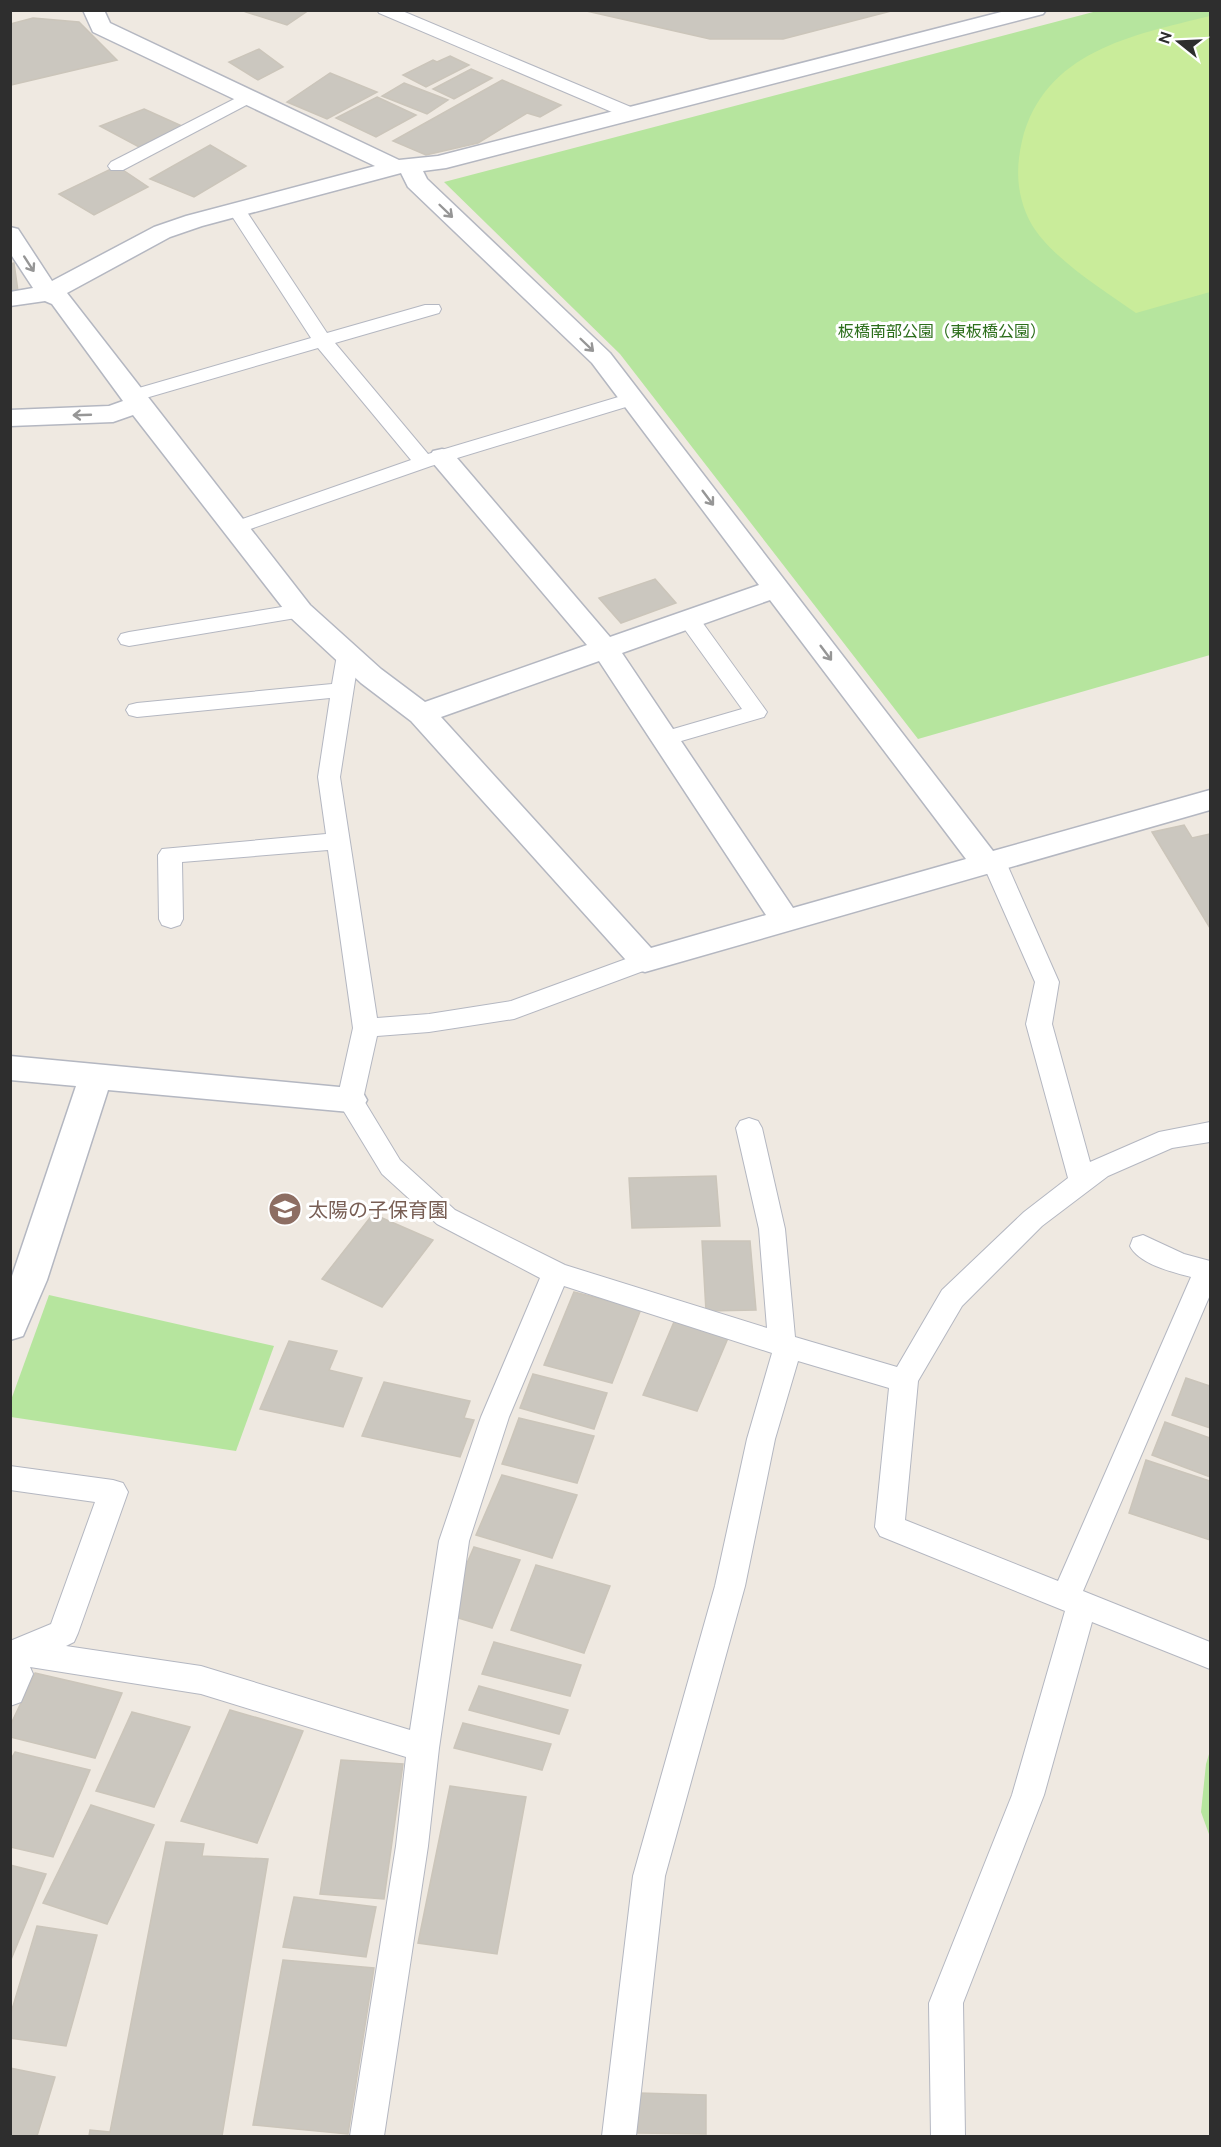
<svg xmlns="http://www.w3.org/2000/svg" width="1221" height="2147" viewBox="0 0 1221 2147" font-family="Ubuntu,'Noto Sans JP',sans-serif">
  <rect width="100%" height="100%" fill="#efe9e1"/>
  <g fill="#b6e59e">
    <path d="M1097 11H1210V655L918 739 620 354 444 182Z"/>
    <path d="M49 1295 274 1346 236 1451 11 1417V1400Z"/>
    <path d="M1210 1751V1837L1201 1812 1206 1764Z"/>
  </g>
  <path fill="#c9ec9a" d="M1210 16V292L1136 313C1103 290 1053 259 1032 225 1017 198 1015 171 1022 141 1044 51 1133 35 1210 16Z"/>
  <g fill="#cbc7bf" stroke="#cbc5ba" stroke-width="1.5">
    <path d="M249 10H309L287 25 246 12Z"/>
    <path d="M582 10H895L783 39H710Z"/>
    <path d="M33 18 79 22 117 60 11 85 10 24Z"/>
    <path d="M259 49 283 67 258 80 229 62Z"/>
    <path d="M450 56 469 65 426 87 403 75 433 60 437 62Z"/>
    <path d="M471 69 492 78 454 99 433 89Z"/>
    <path d="M330 73 377 92 327 119 287 102Z"/>
    <path d="M502 80 561 105 540 117 527 113 478 143 426 155 393 141Z"/>
    <path d="M404 83 448 100 427 114 382 96Z"/>
    <path d="M377 97 416 115 376 137 336 118Z"/>
    <path d="M144 109 182 126 139 147 100 126Z"/>
    <path d="M210 145 246 166 194 197 150 179Z"/>
    <path d="M117 166 148 187 94 215 59 194Z"/>
    <path d="M14 263 18 291 10 292V264Z"/>
    <path d="M655 579 676 603 621 623 599 598Z"/>
    <path d="M1184 825 1192 838 1210 834V928L1152 832Z"/>
    <path d="M716 1176 720 1226 632 1228 629 1178Z"/>
    <path d="M373 1214 433 1240 382 1307 322 1279Z"/>
    <path d="M702 1241H750L756 1310 706 1311Z"/>
    <path d="M574 1292 641 1309 612 1383 544 1365Z"/>
    <path d="M674 1322 728 1338 697 1411 643 1395Z"/>
    <path d="M289 1341 337 1351 329 1370 362 1378 343 1427 260 1409Z"/>
    <path d="M533 1374 607 1393 594 1429 520 1408Z"/>
    <path d="M1186 1378 1210 1386V1428L1172 1415Z"/>
    <path d="M384 1382 470 1401 464 1418 474 1420 460 1457 362 1436Z"/>
    <path d="M519 1418 594 1436 577 1483 502 1464Z"/>
    <path d="M1165 1422 1210 1438V1477L1152 1455Z"/>
    <path d="M1146 1460 1210 1481V1540L1129 1513Z"/>
    <path d="M502 1475 577 1495 552 1558 476 1535Z"/>
    <path d="M474 1547 520 1560 492 1628 445 1614Z"/>
    <path d="M536 1565 610 1586 584 1653 511 1630Z"/>
    <path d="M494 1642 581 1665 570 1696 482 1674Z"/>
    <path d="M35 1673 122 1693 95 1758 10 1737V1726Z"/>
    <path d="M479 1686 568 1710 559 1734 469 1710Z"/>
    <path d="M230 1710 303 1731 257 1843 181 1821Z"/>
    <path d="M132 1712 190 1727 154 1807 96 1791Z"/>
    <path d="M463 1723 551 1744 542 1770 454 1748Z"/>
    <path d="M15 1752 90 1770 53 1857 10 1847V1761Z"/>
    <path d="M341 1760 403 1764 384 1899 320 1894Z"/>
    <path d="M450 1786 526 1797 497 1954 418 1943Z"/>
    <path d="M91 1805 154 1825 107 1924 43 1903Z"/>
    <path d="M166 1842 204 1844 202 1856 268 1859 222 2136H89L90 2130 110 2132Z"/>
    <path d="M10 1865 46 1874 10 1962Z"/>
    <path d="M294 1897 376 1907 366 1957 283 1947Z"/>
    <path d="M37 1926 97 1935 66 2046 10 2038V2016Z"/>
    <path d="M283 1960 374 1968 348 2134 253 2125Z"/>
    <path d="M10 2068 55 2077 37 2136H10Z"/>
    <path d="M639 2093 706 2095V2134L637 2133Z"/>
  </g>
  <g fill="none" stroke-linecap="round" stroke-linejoin="round">
    <g stroke="#b4b7c1" stroke-width="2">
      <g id="lane">
        <path d="M377 10H400L638 110 641 114 638 118H626L379 13Z"/>
        <path d="M248 92 254 93 257 97 254 101 123 170H111L108 166 111 162Z"/>
        <path d="M237 205 243 206 327 333 425 305H439L441 309 439 313 335 343 428 454 625 395H639L642 399 639 403 431 466 242 532 235 534 228 532 225 528 228 524 411 460 318 348 132 402 125 400 122 396 125 392 311 338 228 210 231 206Z"/>
        <path d="M300 604 308 606 311 611 308 616 129 646 121 644 118 639 121 634 129 632Z"/>
        <path d="M689 613 697 615 767 712 764 717 664 746 656 744 653 739 656 734 742 709 678 620 681 615Z"/>
        <path d="M348 648 356 650 359 655 340 777 377 1018 429 1014 511 1001 645 952 654 955 657 961 654 967 514 1019 429 1032 377 1036 363 1099 400 1160 455 1210 565 1265 767 1328 759 1229 736 1128 740 1121 749 1118 758 1121 762 1128 785 1229 795 1337 897 1367 942 1290 1024 1212 1068 1178 1026 1024 1035 982 982 862 986 856 994 854 1002 856 1006 862 1059 982 1052 1024 1090 1162 1159 1132 1210 1122V1142L1172 1148 1108 1176 1042 1226 962 1306 918 1381 905 1520 1058 1581 1191 1277C1172 1272 1139 1264 1130 1246L1133 1238 1143 1235 1184 1254 1210 1261V1295L1083 1591 1210 1642V1669L1092 1622 1044 1795 963 2003 965 2136H931L929 2003 1012 1795 1065 1611 880 1536 875 1527 889 1388 798 1361 775 1439 745 1586 665 1876 636 2136H602L633 1876 715 1586 747 1439 772 1353 564 1286 509 1417 469 1541 439 1748 428 1846 384 2136H350L396 1846 406 1757 201 1694 30 1667 33 1674 21 1702 10 1706V1641L51 1624 95 1502 10 1490V1466L113 1480 123 1483 128 1492 78 1633 74 1642 66 1646 201 1666 410 1730 439 1541 481 1417 540 1278 437 1224 382 1174 337 1100 353 1028 328 850 182 862 183 919 180 925 171 928 162 925 159 919 158 855 162 849 326 834 318 777 330 698 137 717 129 715 126 710 129 705 137 703 332 684 337 655 340 650Z"/>
      </g>
    </g>
    <g stroke="#b4b7c1" stroke-width="3">
      <g id="street">
        <path d="M83 10H104L110 23 399 160 438 156 1009 10H1046L1043 14 446 168 423 171 427 179 610 353 993 851 1210 790V810L645 972 634 969 411 721 361 683 290 617 133 415 113 422 10 426V410L109 406 123 401 52 304 45 301 10 306V292L33 288 10 253V227L18 229 52 281 154 227 186 216 375 166 93 32ZM401 173 408 187 592 363 759 585 610 637 451 451 442 449 433 451 429 457 433 463 587 645 425 702 381 669 310 605 67 293 170 237 202 226ZM770 600 966 859 793 908 622 653ZM599 661 766 915 651 948 441 717Z"/>
        <path d="M10 1056 350 1088 362 1091 367 1100 362 1109 350 1112 108 1090 47 1280 23 1336 10 1340V1282L76 1086 10 1080Z"/>
      </g>
    </g>
    <use href="#lane" fill="#fff" fill-rule="evenodd"/>
    <use href="#street" fill="#fff" fill-rule="evenodd"/>
  </g>
  <defs><path id="oneway-shaft" d="M-6 0H5M1.5-3L5.5 0L1.5 3" fill="none" stroke-width="1.6" stroke-linecap="round" stroke-linejoin="round" transform="scale(1.5)"/></defs>
  <g stroke="#969696">
    <use href="#oneway-shaft" transform="translate(446 211) rotate(44)"/>
    <use href="#oneway-shaft" transform="translate(29 264) rotate(57)"/>
    <use href="#oneway-shaft" transform="translate(587 345) rotate(44)"/>
    <use href="#oneway-shaft" transform="translate(82 415) rotate(178)"/>
    <use href="#oneway-shaft" transform="translate(708 498) rotate(53)"/>
    <use href="#oneway-shaft" transform="translate(826 653) rotate(53)"/>
  </g>
  <defs>
    <g id="school-disc" transform="scale(1.725)"><circle r="9.5" fill="#8d6e63" stroke="#fff"/><path d="M0-5L7-2L0 1L-7-2ZM-4 1L0 2.5L4 1V4Q0 6-4 4Z" fill="#fff"/></g>
  </defs>
  <g fill-rule="evenodd">
    <use href="#school-disc" x="285" y="1209"/>
  </g>
  <g text-anchor="middle" dominant-baseline="central" stroke-width="6" stroke-linejoin="round" paint-order="stroke">
    <g font-size="16" fill="#2c6e1b" stroke="#fff">
      <text x="942" y="331">板橋南部公園（東板橋公園）</text>
    </g>
    <g font-size="20" fill="#785e54" stroke="#fff" text-anchor="start">
      <text x="308" y="1209">太陽の子保育園</text>
    </g>
  </g>
  <rect width="1221" height="2147" fill="none" stroke="#2e2e2e" stroke-width="24"/>
  <g transform="translate(1179 42) rotate(288)" stroke="#ffffff" stroke-width="4.5" paint-order="stroke">
  <path d="M0-4.5L10 22L0 15L-10 22Z" fill="#2e2e2e"/>
  <text y="-9" font-size="16" font-weight="bold" text-anchor="middle" fill="#2e2e2e">N</text>
  </g>
</svg>
